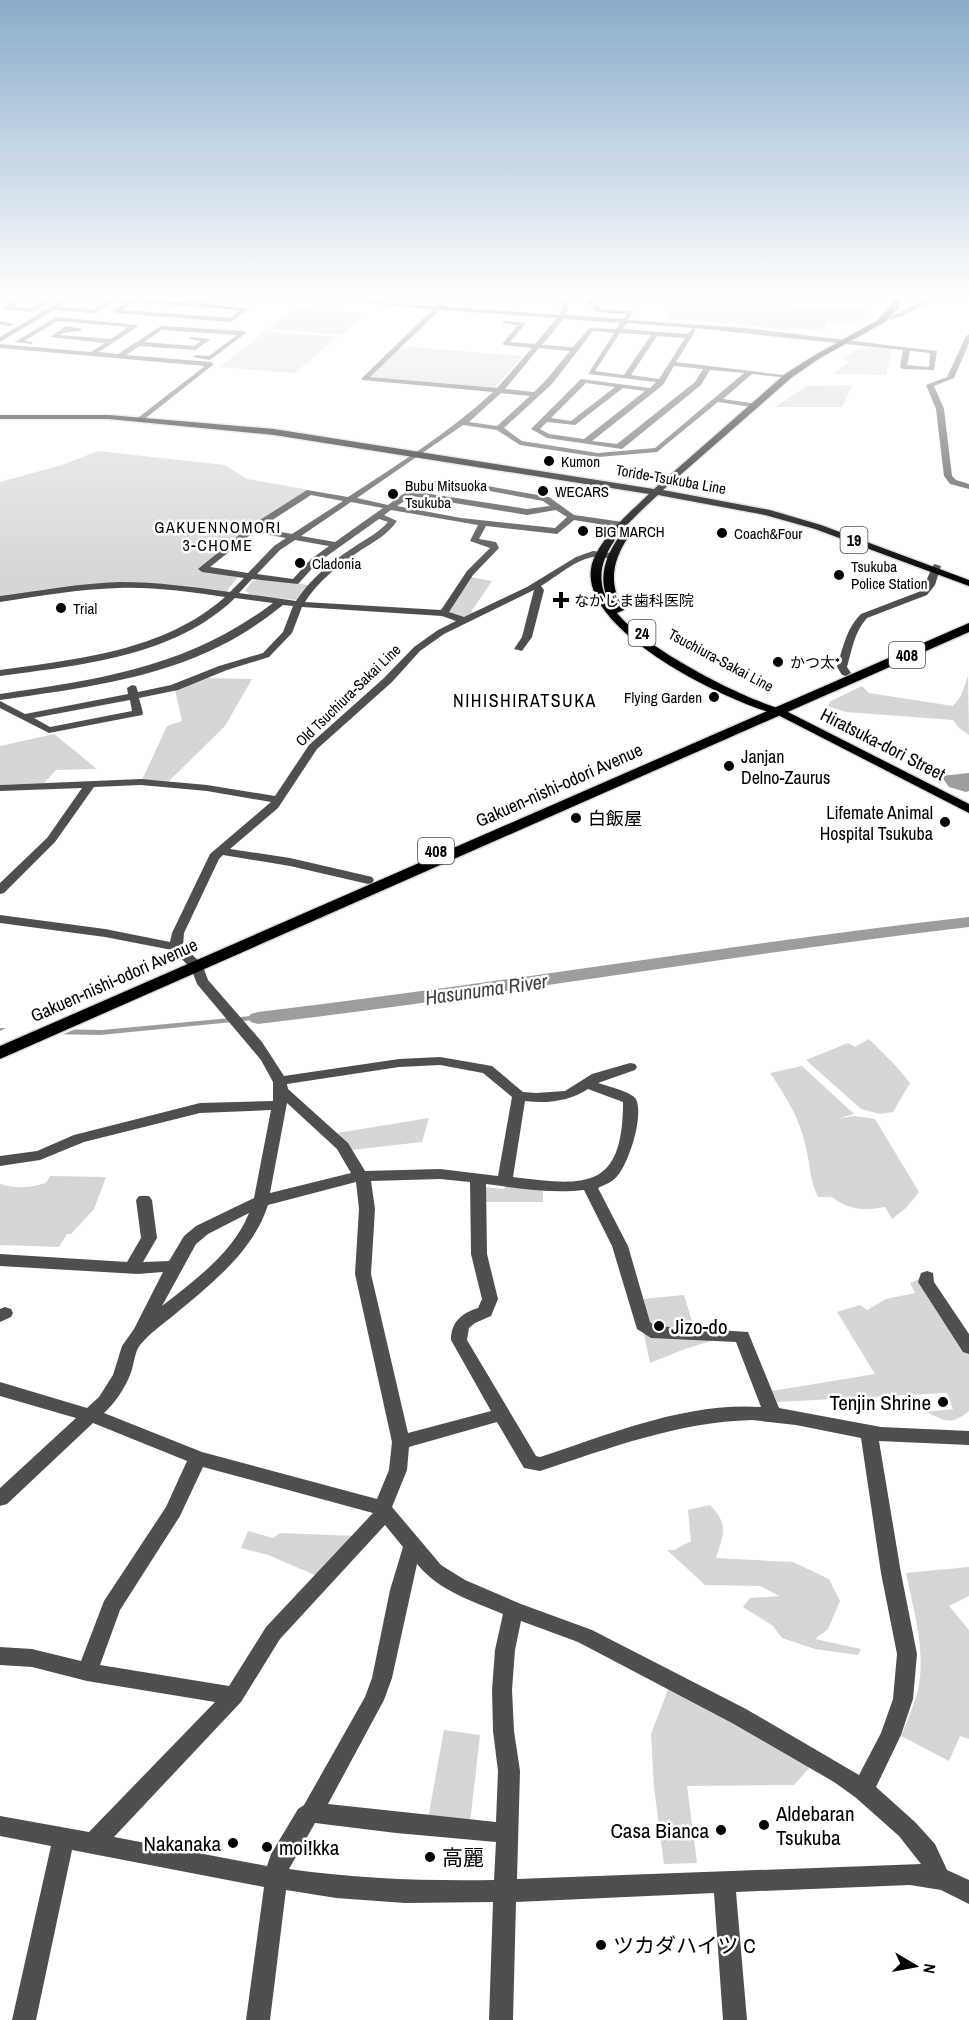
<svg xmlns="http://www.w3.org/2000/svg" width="969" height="2020" viewBox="0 0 969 2020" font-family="'Archivo Narrow','Noto Sans JP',sans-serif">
  <rect width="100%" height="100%" fill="#fff"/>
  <g fill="#d6d6d6">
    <path d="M843 307 872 309C856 326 849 324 827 322L825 328 816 330 788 328 785 331 759 326 669 318 666 309 743 312Z"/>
    <path d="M295 308 366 314 341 335 268 329Z"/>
    <path d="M266 331 337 337 295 373 220 367Z"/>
    <path d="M400 346 522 356 495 388 368 379Z"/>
    <path d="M872 347 892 348 886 375 832 374 850 362 842 359 858 349 869 350Z"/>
    <path d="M852 385 842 407H775L807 386Z"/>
    <path d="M98 451 225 465 247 479 310 490C271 515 232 538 199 569L238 577 226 592 105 584 0 597V482L62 465Z"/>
    <path d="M470 577 492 581 471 612 475 613 464 618 448 612Z"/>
    <path d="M262 579 308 585 299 600 248 596 249 593 245 591 252 581Z"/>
    <path d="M968 676 969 735 959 728 953 720 846 712 827 706 831 701 862 686 869 693 953 706 961 696Z"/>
    <path d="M208 678 252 679 225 726 169 781 142 780 167 726 182 721 175 690Z"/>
    <path d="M54 734 97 769 56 770 44 783 0 785V746Z"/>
    <path d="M869 1039 895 1065 910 1083 893 1112 880 1114 861 1109 806 1060 848 1043 855 1047Z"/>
    <path d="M802 1066 854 1114 837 1119 854 1116 875 1119 919 1192 906 1208 892 1219 885 1207C865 1211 848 1210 832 1197H818C809 1177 811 1168 806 1148 801 1121 786 1096 770 1073Z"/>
    <path d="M429 1118 422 1142 351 1150 337 1133Z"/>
    <path d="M50 1176 106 1177 94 1209 71 1234H67L59 1247 0 1245V1184C17 1189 29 1188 46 1183Z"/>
    <path d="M506 1185 543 1189V1202H485L484 1187 504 1189Z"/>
    <path d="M919 1279 969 1353V1411C951 1426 946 1421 926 1412L953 1409 947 1393 777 1402 772 1391 875 1374 837 1312 860 1305 867 1310 886 1299 915 1293 910 1283Z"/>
    <path d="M684 1295 695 1331 652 1328 642 1299Z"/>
    <path d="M644 1334 714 1340 685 1349 650 1363Z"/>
    <path d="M710 1505C730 1526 723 1534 716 1558L793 1562 829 1579 840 1601 828 1629 815 1639 861 1649 858 1655 815 1649 782 1638 773 1626 743 1607 750 1598 779 1596 760 1586 705 1585 667 1550H674L691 1541 688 1510Z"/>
    <path d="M248 1531 273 1538 280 1533 356 1536 317 1576 268 1555 241 1548Z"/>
    <path d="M969 1567V1596L949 1606 969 1630V1739L960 1736 949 1761 901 1736C906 1723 912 1710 916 1697 928 1657 914 1613 906 1573Z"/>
    <path d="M669 1687 812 1765 794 1785 687 1786 697 1863 664 1864 654 1787 651 1734Z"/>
    <path d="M444 1730 480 1735 470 1823 428 1819Z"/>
  </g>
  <g fill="#9d9d9d">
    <path d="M969 773V791L966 792 949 787 941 776Z"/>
    <path d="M284 1013V1017L100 1035 0 1033V1028L102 1030Z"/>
  </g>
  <path fill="#fff" d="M12 1025 74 1028H78L57 1037 0 1036V1031Z"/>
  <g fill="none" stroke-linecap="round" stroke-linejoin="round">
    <path fill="#9d9d9d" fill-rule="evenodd" d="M969 917V927C731 955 496 996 258 1024L251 1022 248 1018 251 1014 258 1012C496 984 731 944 969 917Z"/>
    <g stroke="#dbdbdb" stroke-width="3">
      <path id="major" d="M896 299H902L897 309 883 323 820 358 791 378 663 490 770 510 821 525 969 580V586L815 529 765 515 658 495C628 523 581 562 611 606 596 580 605 556 621 534H627L629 536C612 561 608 584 624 610L617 613C646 649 739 697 784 710L969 804V813L776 714C726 701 582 631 591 569 595 542 630 512 649 494L274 435 109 419H0V415H109L274 429 654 489 785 374 815 355 878 320Z"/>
    </g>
    <g stroke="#dbdbdb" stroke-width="3">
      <path id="highway" d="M969 623V632L0 1059V1046Z"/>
    </g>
    <g fill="#4f4f4f" fill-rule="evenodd">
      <path d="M17 299H24L13 307 31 308 47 299H54L32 312 4 309V307Z"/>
      <path d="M64 299H71L60 307 94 309 109 299 201 303 207 299H214L208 304 249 309 231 322 116 313 114 310 126 302 115 300 95 313 54 310 0 342V337ZM134 302 240 310 230 318 122 310Z"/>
      <path d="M317 299 437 306 441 303 443 306 560 315 562 306 550 299H558L568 305 567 315 623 319 627 314 596 312 585 299H592L601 309 633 311 629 320 745 328 937 351 934 370 903 369 900 367 903 350 694 328 696 330 676 362 792 376 788 378 752 374 723 399 758 404V408L718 402 657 452 598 457 520 445 497 430 463 425 357 498 388 505 417 484 447 479 549 497 574 515 623 522 627 525 623 528 574 520 557 534 486 526 479 539 496 542 499 548 473 575 449 612 464 617 527 587 576 557 593 551 612 553 616 556C609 561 601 556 593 557 575 560 556 577 541 586L544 590 532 637 522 651 514 649 522 637 534 590 444 634 420 651 392 682 317 749 278 808 230 849 290 858 368 876 372 877 374 880 372 883 368 884 290 866 223 855 219 859 184 933 183 946 202 964 208 980 262 1042 284 1076 399 1059 440 1057 492 1066 523 1092 536 1093 565 1091 592 1074 630 1063 635 1064 637 1067 635 1070 598 1083C607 1086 632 1092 636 1099 644 1116 629 1162 618 1175 613 1182 606 1184 598 1188L628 1246 650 1322 655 1326 748 1332 779 1408 881 1427 969 1431V1445L879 1441 901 1573 917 1654 913 1699 901 1735 876 1787 915 1822 935 1844 947 1870 969 1880V1904L941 1890 910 1885 736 1892 747 2020H723L714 1893 516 1902 513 2020H489L493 1902 405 1903 336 1898 286 1890 270 2020H246L264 1887 72 1850 36 2020H12L51 1846 0 1836V1816L89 1832 215 1702 87 1681 32 1667 0 1665V1647L32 1649 81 1661 104 1601 166 1507 187 1461 93 1423 7 1504 0 1506V1488L76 1418 0 1396V1382L87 1408 99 1397 113 1375 122 1346 134 1329 163 1272 138 1274 0 1266V1254L127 1262 141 1238 136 1200 139 1196H149L152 1200 157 1238 143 1262 169 1261 184 1236 196 1226 254 1198 271 1110 200 1113 84 1142 40 1160 0 1166V1156L37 1151 74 1135 200 1103 273 1101V1082L261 1060 197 984 191 968 172 950 105 937 0 923V915L105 929 170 942 172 933 210 854 271 802 207 791 141 785 94 787 55 842 4 893 0 894V883L47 838 82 788 0 791V785L141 779 207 785 275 796 309 745 384 678 414 647 438 630 456 621 442 616 302 607 292 633 269 657 227 670 178 690 139 698 143 713 142 715 49 733 0 708V701L25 714 128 694 127 688 132 685 136 686 138 692 171 685 219 666 263 653 283 632 293 606 283 605C264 620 244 634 222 645 154 680 75 689 0 700V694C102 679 188 667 273 603L235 598C174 657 80 665 0 676V670C78 659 164 651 225 597 190 592 155 587 119 588 79 589 39 596 0 602V596C40 591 80 583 120 582 157 582 194 587 230 592L244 578 202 572 198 569 249 527 307 490 348 497C398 464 449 433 493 392L362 380V378L433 309ZM440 310 557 318 535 344 510 342 526 323 503 321V323L518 325 503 343V345L532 348 497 388 370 377ZM564 319 620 323 616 329 589 328 573 347 542 345ZM627 323 693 328 687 334 623 329ZM593 331 614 333 588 374 656 382 650 388 581 379 531 429 547 438 622 449 701 385 710 370 744 373 655 448 598 453 522 441 504 428 552 384ZM620 333 651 335 624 375 595 371ZM657 336 685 338 659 379 631 375ZM539 348 570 351 546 380 534 392 505 389ZM910 351 930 353 929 367 907 365ZM674 366 703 369 695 382 617 444 592 441 663 385ZM586 383 615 387 571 421 551 418ZM623 388 645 391 584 439 549 434 540 429 547 422 575 425ZM501 393 530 396 497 426 469 422ZM447 483 543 501 550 506 527 509 417 492 423 488ZM311 495 343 501 292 534 260 528ZM412 496 527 515 556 510 567 517 555 528 461 518 397 506ZM351 502 383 508 335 542 301 536ZM391 510 478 525 470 541 490 548 467 571 441 610 305 602C318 581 340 564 361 550 375 541 387 535 397 521L384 515ZM379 519 388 522C378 533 366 539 354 547 332 561 310 579 296 601L239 593 252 579 298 584 317 563ZM254 532 286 538 274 546 248 573 210 567ZM295 540 329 546 311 559 293 579 257 574 280 550ZM130 700 132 711 50 727 34 718ZM440 1065 483 1073 512 1097 498 1176 440 1169 365 1171 348 1143 288 1089 287 1084 399 1067ZM588 1089 623 1102C623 1191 585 1186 513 1177L525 1101C548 1104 569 1101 588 1089ZM287 1103 337 1149 351 1173 270 1193ZM440 1179 470 1182 471 1254 482 1299 478 1308C462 1313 451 1322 451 1340L491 1411 408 1433 371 1274 375 1209 371 1181ZM356 1182 359 1209 355 1274 392 1442 389 1470 377 1499 202 1452 104 1413C115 1403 125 1388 130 1375 134 1366 134 1353 140 1345 150 1333 163 1324 174 1315 211 1284 253 1252 268 1205ZM486 1184C517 1188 552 1194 584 1190L612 1246 637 1329 651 1338 736 1342 761 1407C685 1402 611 1434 540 1457L536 1456 467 1340 469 1328 475 1323 491 1316 498 1299 487 1254ZM249 1213C234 1252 194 1281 162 1306L196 1244 208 1234ZM752 1420 796 1425 861 1438 881 1573 897 1654 893 1699 881 1733 859 1775 746 1709 592 1630 521 1604 465 1580 441 1565 392 1507 407 1470 409 1447 497 1422 524 1468 540 1471C610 1448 678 1422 752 1420ZM203 1467 373 1513 266 1627 229 1686 100 1665 120 1610 180 1516ZM385 1525 403 1547 390 1590 372 1678 365 1697 304 1805 298 1809 271 1854 267 1866 114 1837 241 1702 280 1639ZM417 1564C439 1591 472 1601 503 1614L495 1650 492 1690 493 1731 498 1771 496 1822 328 1804 384 1700 392 1678ZM521 1621 578 1642 732 1723 834 1782 855 1797 899 1836 921 1864 517 1879 520 1771 514 1731 512 1690 515 1650ZM315 1823 396 1833 496 1842 494 1880C424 1881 359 1879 289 1869Z"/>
      <path d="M927 299H935L901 317 886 320 883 318 897 314Z"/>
      <path d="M56 317 137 325V327L99 352 118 354 161 326 243 331 246 333 210 360 193 357 196 355 209 356 237 335 162 330 144 342 194 346 201 341 190 339V337L211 339 195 350 139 346 126 355 211 362 214 364 142 421 138 419 139 417 205 366 0 348V344L91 352 105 343 50 337 66 326 83 329C76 334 69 329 60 335L111 339 128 327 57 321 25 341 32 342V344L15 342Z"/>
      <path d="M0 321 14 324 11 326 0 325Z"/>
      <path d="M969 334V343L954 378 934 386 944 409 952 476 956 480 969 484V489L950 484 944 476 936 409 926 385 947 377 966 336Z"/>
      <path d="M934 564 941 566 935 585 927 595 867 618C854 632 852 650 847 667L851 673 846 676 842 675 837 667C843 648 846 629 861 614L921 591Z"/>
      <path d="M927 1271 933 1273 934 1282 969 1334V1354L963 1352 918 1282 921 1273Z"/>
      <path d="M5 1307 11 1309 13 1313 11 1317 0 1322V1309Z"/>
    </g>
    <use href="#major" fill="#000" fill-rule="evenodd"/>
    <use href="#highway" fill="#000" fill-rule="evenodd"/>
  </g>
  <linearGradient id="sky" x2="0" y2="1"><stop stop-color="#8aabca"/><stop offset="0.51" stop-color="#fff"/><stop offset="1" stop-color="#fff" stop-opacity="0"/></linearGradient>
  <rect width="969" height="582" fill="url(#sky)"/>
  <g fill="#000" stroke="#fff" stroke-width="2">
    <circle cx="549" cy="461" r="6"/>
    <circle cx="543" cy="491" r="6"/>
    <circle cx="393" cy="494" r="6"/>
    <circle cx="583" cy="531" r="6"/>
    <circle cx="722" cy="533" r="6"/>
    <circle cx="300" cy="563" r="6"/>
    <circle cx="839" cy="575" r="6"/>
    <path d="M558 591h6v6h6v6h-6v6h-6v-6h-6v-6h6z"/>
    <circle cx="61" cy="608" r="6"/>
    <circle cx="778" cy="662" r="6"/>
    <circle cx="714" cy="697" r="6"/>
    <circle cx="729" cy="766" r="6"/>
    <circle cx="576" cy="818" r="6"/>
    <circle cx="945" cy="822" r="6"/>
    <circle cx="659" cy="1326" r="6"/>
    <circle cx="943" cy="1402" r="6"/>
    <circle cx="764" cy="1825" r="6"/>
    <circle cx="721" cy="1830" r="6"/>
    <circle cx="233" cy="1843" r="6"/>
    <circle cx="267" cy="1847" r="6"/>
    <circle cx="430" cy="1857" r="6"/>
    <circle cx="601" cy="1945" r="6"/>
  </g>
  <g text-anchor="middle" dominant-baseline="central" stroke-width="5" stroke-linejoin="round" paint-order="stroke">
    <g font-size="15" fill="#000" stroke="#fff" text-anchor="start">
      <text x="561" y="461">Kumon</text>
      <text x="405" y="485">Bubu Mitsuoka<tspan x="405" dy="17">Tsukuba</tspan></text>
      <text x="555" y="491">WECARS</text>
      <text x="595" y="531">BIG MARCH</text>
      <text x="734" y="533">Coach&amp;Four</text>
      <text x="312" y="563">Cladonia</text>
      <text x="851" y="566">Tsukuba<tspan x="851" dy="17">Police Station</tspan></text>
      <text x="574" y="600">なかじま歯科医院</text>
      <text x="73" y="608">Trial</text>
      <text x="790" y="662">かつ太*</text>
      <text x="702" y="697" text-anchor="end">Flying Garden</text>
    </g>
    <g font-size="15" fill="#000" stroke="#fff">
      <text transform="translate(671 479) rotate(10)">Toride-Tsukuba Line</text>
      <text transform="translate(721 660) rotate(28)">Tsuchiura-Sakai Line</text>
      <text transform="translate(348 695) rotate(-44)">Old Tsuchiura-Sakai Line</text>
    </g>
    <g font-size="16" letter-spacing="1.5" fill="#000" stroke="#fff">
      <text x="218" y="527">GAKUENNOMORI<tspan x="218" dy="18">3-CHOME</tspan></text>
    </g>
    <g fill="#fff" stroke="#4c4c4c" stroke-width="1.5">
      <rect x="840.5" y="527" width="27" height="26" rx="4.5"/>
      <rect x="628.5" y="620" width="27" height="26" rx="4.5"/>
      <rect x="889" y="642" width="36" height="26" rx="4.5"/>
      <rect x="418" y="838" width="36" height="26" rx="4.5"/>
    </g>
    <g font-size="16" font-weight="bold" fill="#000">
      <text x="854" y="540">19</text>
      <text x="642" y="633">24</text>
      <text x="907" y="655">408</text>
      <text x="436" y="851">408</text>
    </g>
    <g font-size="18" letter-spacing="1.5" fill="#000" stroke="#fff">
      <text x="525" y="700">NIHISHIRATSUKA</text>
    </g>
    <g font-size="18" fill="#000" stroke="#fff">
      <text transform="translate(883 744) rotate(27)">Hiratsuka-dori Street</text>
      <text transform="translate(559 785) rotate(-24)">Gakuen-nishi-odori Avenue</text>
      <text transform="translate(114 980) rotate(-24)">Gakuen-nishi-odori Avenue</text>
    </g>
    <g font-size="18" fill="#000" stroke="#fff" text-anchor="start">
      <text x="741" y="756">Janjan<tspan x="741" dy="21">Delno-Zaurus</tspan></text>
      <text x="933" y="812" text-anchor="end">Lifemate Animal<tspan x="933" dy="21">Hospital Tsukuba</tspan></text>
      <text x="588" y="818">白飯屋</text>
    </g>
    <g font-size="20" font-style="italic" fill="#3e3e3e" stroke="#fff">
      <text transform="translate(486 989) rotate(-8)">Hasunuma River</text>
    </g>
    <g font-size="21" fill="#000" stroke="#fff" text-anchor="start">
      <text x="671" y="1326">Jizo-do</text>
      <text x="931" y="1402" text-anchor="end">Tenjin Shrine</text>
      <text x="776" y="1813">Aldebaran<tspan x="776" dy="24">Tsukuba</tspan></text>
      <text x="709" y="1830" text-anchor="end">Casa Bianca</text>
      <text x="221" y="1843" text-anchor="end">Nakanaka</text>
      <text x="279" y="1847">moi!kka</text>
      <text x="442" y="1857">高麗</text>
      <text x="613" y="1945">ツカダハイツ C</text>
    </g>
  </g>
  <g transform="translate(915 1966) rotate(100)" stroke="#ffffff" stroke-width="4.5" paint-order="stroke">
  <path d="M0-4.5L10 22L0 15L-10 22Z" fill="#000000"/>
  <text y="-9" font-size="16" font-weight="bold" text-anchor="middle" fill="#000000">N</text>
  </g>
</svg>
